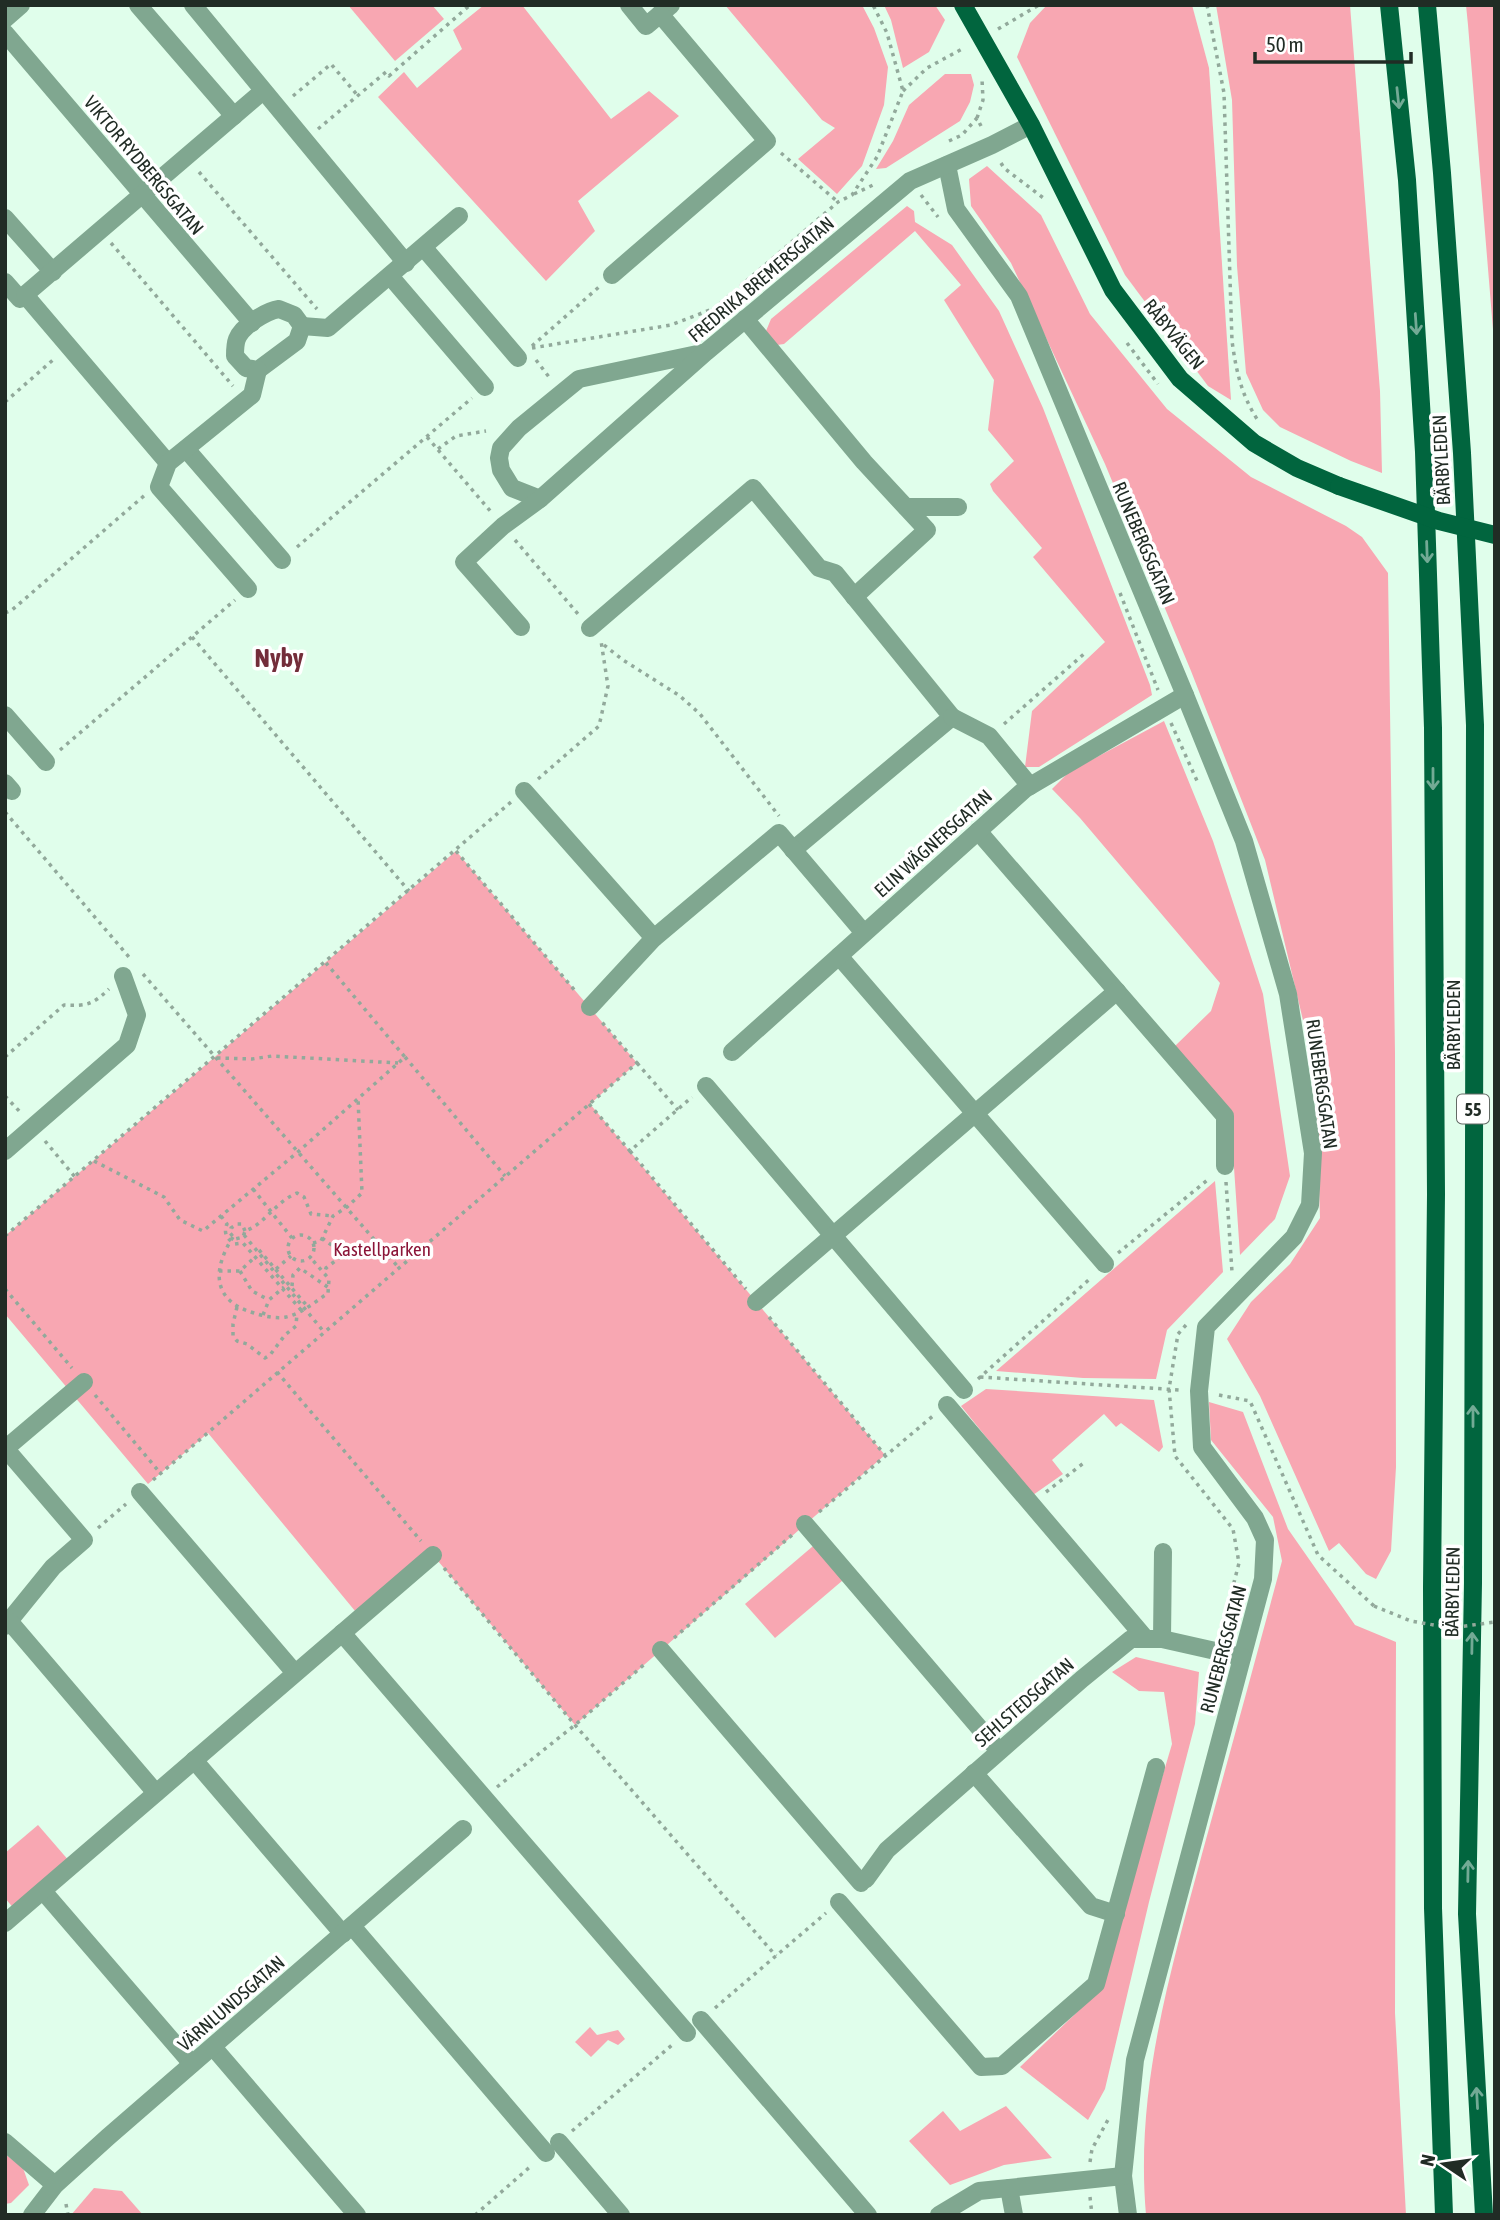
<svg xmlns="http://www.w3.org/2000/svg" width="1500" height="2220" viewBox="0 0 1500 2220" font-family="'Asap Condensed',sans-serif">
  <rect width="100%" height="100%" fill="#e0feeb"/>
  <g fill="#f8a7b2">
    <path d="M348 5H432L444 19 395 61Z"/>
    <path d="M484 5H522L611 119 649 91 679 116 578 201 595 231 546 281 378 97 404 72 417 88 462 49 453 30Z"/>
    <path d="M725 5H862L874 28 888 67 884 105 862 166 837 194 798 159 835 128 822 120Z"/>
    <path d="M884 5H935L945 20 929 52 903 68 891 20Z"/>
    <path d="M1047 5H1192L1209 68 1231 400 1208 386 1125 275 1017 57 1030 23Z"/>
    <path d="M1216 5H1350L1380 391 1382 473 1351 461 1280 427 1263 410 1246 373 1237 266 1232 100Z"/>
    <path d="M1466 5H1495V354L1468 25Z"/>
    <path d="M945 74H971L974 85 970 102 960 121 886 168 876 169 893 141 909 105Z"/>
    <path d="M987 166 1041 215 1090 314 1167 409 1251 477 1346 526 1362 537 1388 573 1395 1053 1396 1467 1391 1551 1376 1579 1366 1574 1339 1543 1329 1551 1260 1396 1227 1339 1251 1302 1290 1264 1320 1218 1316 1075 1265 860 1191 671 1105 464 1011 263 971 206 969 179Z"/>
    <path d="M907 206 914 211 915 222 952 245 999 311 1043 408 1150 685 1152 695 1039 767H1025L1032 711 1105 642 1033 557 1042 548 993 491 990 484 1014 461 988 430 994 380 944 300 961 285 915 231 784 344 777 345 766 331 771 319Z"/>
    <path d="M1164 721 1213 841 1263 994 1290 1176 1275 1219 1240 1255 1231 1124 1175 1046 1211 1011 1220 983 1080 818 1052 789 1069 772Z"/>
    <path d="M456 851 637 1063 590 1104 885 1455 575 1725 433 1555 360 1617 208 1433 148 1484 5 1314V1236Z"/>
    <path d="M1215 1181 1223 1272 1167 1330 1156 1379 1083 1378 996 1371Z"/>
    <path d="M986 1389 1154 1400 1163 1447 1159 1452 1121 1423 1116 1427 1104 1414 1052 1460 1063 1474 1033 1495 961 1406Z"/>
    <path d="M1209 1402 1243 1412 1288 1529 1355 1625 1396 1642 1395 2013 1406 2215H1146C1135 2088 1170 1974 1202 1854 1229 1756 1256 1658 1282 1561L1273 1517 1211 1440Z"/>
    <path d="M819 1541 849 1575 775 1638 745 1604Z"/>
    <path d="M1136 1657 1199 1672 1195 1724 1149 1902 1105 2089 1088 2120 1020 2067 1099 1991 1172 1744 1164 1692 1139 1691 1112 1672Z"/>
    <path d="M38 1825 70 1862 15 1910 5 1898V1853Z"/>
    <path d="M590 2027 597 2035 618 2030 625 2039 618 2045 608 2040 591 2057 575 2042Z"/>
    <path d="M1006 2106 1052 2158 1004 2165 950 2185 909 2141 943 2111 960 2131Z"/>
    <path d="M5 2154 23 2168 29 2185 11 2203 5 2204Z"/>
    <path d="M94 2188 122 2191 143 2215H71Z"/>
  </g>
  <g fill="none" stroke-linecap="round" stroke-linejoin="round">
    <g stroke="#92a99b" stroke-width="3.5" stroke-dasharray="3.5 5" stroke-linecap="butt">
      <path d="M1207 5 1224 93 1232 341C1236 370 1241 394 1257 419"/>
      <path d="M998 29 1039 5"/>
      <path d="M903 91 927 68 962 49"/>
      <path d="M293 96 331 64 358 96"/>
      <path d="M977 118 983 100 982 79"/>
      <path d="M318 129 386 72 389 76 470 5"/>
      <path d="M949 141 962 135 977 118 982 128"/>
      <path d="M781 153 838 202"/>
      <path d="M1001 163 1004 168 1046 200"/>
      <path d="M199 172 317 309"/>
      <path d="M854 194 873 185"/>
      <path d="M921 195 938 217"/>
      <path d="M111 243 233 386"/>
      <path d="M1127 343 1158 384"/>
      <path d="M532 346 600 286"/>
      <path d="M532 348 671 325 715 308 838 202 852 195 877 157 903 91 887 33 873 5"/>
      <path d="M536 360 549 377 548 379"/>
      <path d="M5 402 54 359"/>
      <path d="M427 437 492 513"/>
      <path d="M438 449 456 436 486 431"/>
      <path d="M515 540 578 614"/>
      <path d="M297 547 472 398"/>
      <path d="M1120 593 1158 690"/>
      <path d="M5 613 12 610 145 495"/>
      <path d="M192 637 409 891"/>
      <path d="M604 645 623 660 680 696 700 714 779 816"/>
      <path d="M1171 723 1198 783"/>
      <path d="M1004 724 1085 653"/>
      <path d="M60 750 235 600"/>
      <path d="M538 779 599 726 608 686 601 641"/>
      <path d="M5 812 129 957"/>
      <path d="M456 851 577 993"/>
      <path d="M143 974 399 1268"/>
      <path d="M5 1057 64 1005C87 1006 92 1005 109 989"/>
      <path d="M405 1057 505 1176"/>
      <path d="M217 1058 252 1059 272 1056 398 1063"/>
      <path d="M637 1063 678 1110"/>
      <path d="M5 1096 22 1114"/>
      <path d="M589 1104 630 1151 692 1097"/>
      <path d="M45 1141 75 1177"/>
      <path d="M630 1151 746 1289"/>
      <path d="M94 1161 164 1197 180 1220 203 1231 299 1151 405 1057 326 963"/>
      <path d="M1226 1182 1232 1272"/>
      <path d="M253 1189 292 1238"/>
      <path d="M221 1216 227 1224C223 1233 227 1239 235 1244L243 1243 301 1310"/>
      <path d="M245 1231 242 1224H237L231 1228 230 1233 235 1239 243 1237 245 1231C264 1225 275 1202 297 1193L304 1197 311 1214 333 1216"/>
      <circle cx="301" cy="1248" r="13"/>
      <path d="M244 1235 324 1332"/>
      <path d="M5 1236 511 802"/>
      <path d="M233 1237C212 1270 212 1301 254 1313 263 1316 276 1319 286 1317 301 1314 315 1302 328 1293L329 1279 310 1257"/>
      <path d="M322 1238 338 1250 339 1258 326 1268 324 1274"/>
      <path d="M313 1243 321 1241 333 1216 347 1207 362 1193 358 1098"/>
      <path d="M259 1250 308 1307"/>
      <path d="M1118 1253 1210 1178"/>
      <path d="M276 1269 291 1256"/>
      <path d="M219 1271H240L255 1257"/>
      <path d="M240 1271 252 1291 269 1300"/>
      <path d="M292 1286 293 1275 300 1268 329 1288"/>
      <path d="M5 1289 72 1368"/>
      <path d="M237 1307 233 1324V1336L237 1341 247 1344 265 1358 270 1355 285 1335 296 1326 297 1313"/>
      <path d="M263 1315 269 1300 284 1287"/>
      <path d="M769 1317 885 1455"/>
      <path d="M1186 1325 1178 1334 1169 1389 1175 1456 1233 1529 1239 1563 1221 1633"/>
      <path d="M277 1372 421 1541"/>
      <path d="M980 1377 1180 1390"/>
      <path d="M978 1379 1092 1277"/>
      <path d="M95 1395 161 1474"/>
      <path d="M1219 1395 1250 1401 1318 1555 1374 1606"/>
      <path d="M153 1480 637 1063 600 1020"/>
      <path d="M1046 1492 1085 1462"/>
      <path d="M819 1512 934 1415"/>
      <path d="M98 1528 126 1504"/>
      <path d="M444 1568 575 1725 776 1956"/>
      <path d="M674 1638 792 1535"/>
      <path d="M1210 1695 1214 1668"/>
      <path d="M497 1787 575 1725 647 1662"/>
      <path d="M715 2008 826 1913"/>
      <path d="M572 2131 672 2045"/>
      <path d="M1090 2162 1092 2149 1109 2118"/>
      <path d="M1090 2197 1092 2215"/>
      <path d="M66 2204 68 2215"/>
      <path d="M475 2215 531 2166"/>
    </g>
    <g stroke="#80a790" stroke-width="18">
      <path d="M138 5 234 116"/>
      <path d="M193 5 406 263"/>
      <path d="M629 5 646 26 671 5"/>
      <path d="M5 19 21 5"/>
      <path d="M5 33 252 323"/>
      <path d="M947 165 956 209 1019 296 1185 695 1244 841 1288 994 1313 1153 1310 1205 1294 1237 1206 1327 1199 1391 1202 1447 1255 1518 1265 1540 1263 1579 1135 2060 1123 2176 1128 2215"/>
      <path d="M5 218 53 272"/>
      <path d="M424 248 518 358"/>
      <path d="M612 275 767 141 660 14"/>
      <path d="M390 276 485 387"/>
      <path d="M5 282 20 299 263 91"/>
      <path d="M25 295 168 463"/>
      <path d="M279 309 294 315 302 326 297 341 258 370 246 368 235 356C235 351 235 344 237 339 242 326 266 311 279 309Z"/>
      <path d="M745 319 864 462 927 530 854 597"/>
      <path d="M302 326 328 328 459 216"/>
      <path d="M186 449 282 560"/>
      <path d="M540 499 512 488 501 470 499 458 501 448 519 428 579 379 702 353"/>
      <path d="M906 507H958"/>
      <path d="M248 589 159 487 168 463 252 395 258 370"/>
      <path d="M521 627 464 562 503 526 540 499 706 352 910 181 992 145 1031 125"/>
      <path d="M590 628 753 488 819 568 835 573 952 717 793 850"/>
      <path d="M5 715 46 762"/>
      <path d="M952 717 989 736 1030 786"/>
      <path d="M5 783 12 791"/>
      <path d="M524 791 654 938"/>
      <path d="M978 831 1225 1116V1166"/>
      <path d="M839 956 1105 1264"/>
      <path d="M590 1007 654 938 779 833 864 933"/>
      <path d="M732 1052 1025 789 1185 695"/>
      <path d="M706 1086 964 1390"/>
      <path d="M5 1151 127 1045 137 1015 123 976"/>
      <path d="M756 1302 1117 991"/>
      <path d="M947 1405 1146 1639"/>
      <path d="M5 1448 84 1540 53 1567 5 1626"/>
      <path d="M5 1449 84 1382"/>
      <path d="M140 1492 295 1673"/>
      <path d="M805 1524 999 1751"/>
      <path d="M10 1622 156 1793"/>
      <path d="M342 1633 687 2033"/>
      <path d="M1162 1639 1163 1552"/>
      <path d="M661 1650 861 1883"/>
      <path d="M194 1760 343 1934"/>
      <path d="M974 1773 1091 1906 1116 1914"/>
      <path d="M866 1879 887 1850 1082 1679 1131 1639H1162L1242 1657"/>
      <path d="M43 1891 192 2064"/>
      <path d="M839 1902 981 2067 1002 2066 1096 1984 1156 1767"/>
      <path d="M5 1923 433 1555"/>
      <path d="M352 1926 546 2153"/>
      <path d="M701 2020 868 2215"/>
      <path d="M213 2047 357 2215"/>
      <path d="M5 2142 55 2185"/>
      <path d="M559 2142 621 2215"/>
      <path d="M1009 2188 1014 2215"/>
      <path d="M32 2215 55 2185 108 2137 463 1829"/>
      <path d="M939 2215 979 2191 1123 2176"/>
    </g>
    <g stroke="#01653e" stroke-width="18">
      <path d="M963 5 1031 125 1113 290 1180 379 1254 443 1297 468 1339 486"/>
      <path d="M1389 5 1407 180 1424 452 1433 728 1436 1194 1432 1587 1433 1908 1444 2215"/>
      <path d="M1427 5 1442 173 1462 453 1475 725 1473 1583 1467 1914 1484 2215"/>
    </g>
    <path stroke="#92a99b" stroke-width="3.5" stroke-dasharray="3.5 5" stroke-linecap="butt" d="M1374 1606 1411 1621 1451 1628 1495 1622"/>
    <path stroke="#01653e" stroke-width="18" d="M1339 486 1439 521 1495 535"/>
  </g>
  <defs><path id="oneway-shaft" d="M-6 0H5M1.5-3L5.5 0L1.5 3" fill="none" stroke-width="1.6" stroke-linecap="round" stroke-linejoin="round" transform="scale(1.75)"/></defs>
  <g stroke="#73aa95">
    <use href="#oneway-shaft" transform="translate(1398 98) rotate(84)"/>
    <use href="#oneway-shaft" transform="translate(1416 324) rotate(86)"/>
    <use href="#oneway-shaft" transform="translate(1427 552) rotate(88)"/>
    <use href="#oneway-shaft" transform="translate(1433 779) rotate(90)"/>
    <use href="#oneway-shaft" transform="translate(1473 1416) rotate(-90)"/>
    <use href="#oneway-shaft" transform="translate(1472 1643) rotate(-89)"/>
    <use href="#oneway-shaft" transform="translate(1468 1871) rotate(-89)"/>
    <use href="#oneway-shaft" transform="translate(1477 2098) rotate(-93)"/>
  </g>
  <g text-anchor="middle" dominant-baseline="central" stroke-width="7" stroke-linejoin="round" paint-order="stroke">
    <rect fill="#fff" stroke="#646b66" stroke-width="2" x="1457" y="1094.5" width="32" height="29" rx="5"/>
    <g font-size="18" font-weight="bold" fill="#212c25">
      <text x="1473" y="1109">55</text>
    </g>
    <g font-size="19" fill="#212c25" stroke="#fff">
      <text transform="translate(144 165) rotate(50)">VIKTOR RYDBERGSGATAN</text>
      <text transform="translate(761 279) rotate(-40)">FREDRIKA BREMERSGATAN</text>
      <text transform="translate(1174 334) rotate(51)">RÅBYVÄGEN</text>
      <text transform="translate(1441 460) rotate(-93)">BÄRBYLEDEN</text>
      <text transform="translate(1144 543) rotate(67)">RUNEBERGSGATAN</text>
      <text transform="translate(933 843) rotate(-42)">ELIN WÄGNERSGATAN</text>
      <text transform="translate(1453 1025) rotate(-90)">BÄRBYLEDEN</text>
      <text transform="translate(1322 1084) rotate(82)">RUNEBERGSGATAN</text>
      <text transform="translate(1452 1592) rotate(-89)">BÄRBYLEDEN</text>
      <text transform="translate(1223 1649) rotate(-75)">RUNEBERGSGATAN</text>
      <text transform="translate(1024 1702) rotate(-41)">SEHLSTEDSGATAN</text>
      <text transform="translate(231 2003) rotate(-41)">VÄRNLUNDSGATAN</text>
    </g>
    <g font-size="19" fill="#8b1538" stroke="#fff">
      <text x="382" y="1249">Kastellparken</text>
    </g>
    <g font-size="26" font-weight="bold" fill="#732d3a" stroke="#fff">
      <text x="279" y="658">Nyby</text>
    </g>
  </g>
  <rect width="1500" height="2220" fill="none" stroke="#212c25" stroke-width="14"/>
  <g transform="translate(1444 2164) rotate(283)" stroke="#ffffff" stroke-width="5" paint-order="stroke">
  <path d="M0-5L12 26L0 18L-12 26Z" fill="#212c25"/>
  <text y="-10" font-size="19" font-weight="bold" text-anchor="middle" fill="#212c25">N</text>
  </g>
  <path d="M1255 52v10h156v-10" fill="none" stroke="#212c25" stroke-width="3.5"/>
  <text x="1266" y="52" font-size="21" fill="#212c25" stroke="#ffffff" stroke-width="5" paint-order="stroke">50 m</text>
</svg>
